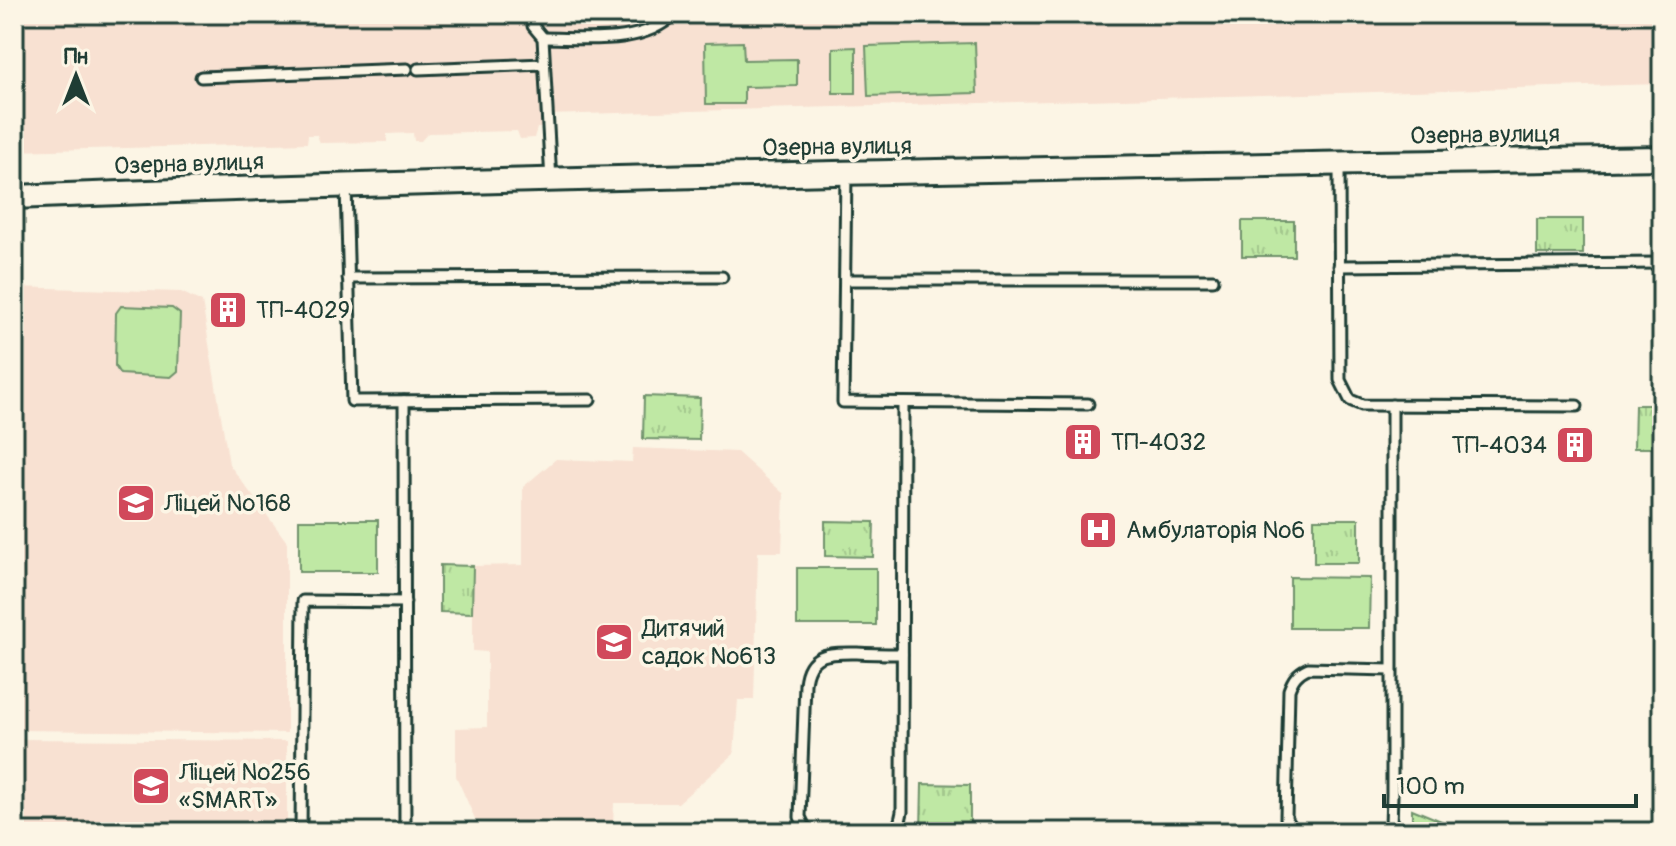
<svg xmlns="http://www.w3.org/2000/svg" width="1676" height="846" viewBox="0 0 1676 846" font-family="Pangolin,sans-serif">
  <defs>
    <pattern id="park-tufts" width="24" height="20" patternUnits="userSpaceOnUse" patternTransform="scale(2)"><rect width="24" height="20" fill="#bfe8a4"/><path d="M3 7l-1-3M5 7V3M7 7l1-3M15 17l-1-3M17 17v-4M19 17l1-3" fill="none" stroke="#a4c88e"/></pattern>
  </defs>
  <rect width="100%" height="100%" fill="#fcf5e5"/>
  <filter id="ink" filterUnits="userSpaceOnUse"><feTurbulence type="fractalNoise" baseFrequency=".0125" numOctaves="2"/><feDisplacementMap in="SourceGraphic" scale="16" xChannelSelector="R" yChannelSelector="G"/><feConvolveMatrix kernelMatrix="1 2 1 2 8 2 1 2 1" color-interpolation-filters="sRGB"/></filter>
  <g filter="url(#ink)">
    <g fill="#f8e1d2">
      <path d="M14 14H1662V84L546 115V128H537L534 138 520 139 517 131 428 133 421 141H414L413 133 387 134V142L320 143 317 135H308L307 143 14 151Z"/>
      <path d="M14 287 181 292 202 302 229 464 287 542V733L14 730Z"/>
      <path d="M633 448 737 452 784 494 782 552H758L754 700H738L734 754 678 803H614L613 825 476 821 456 776V728L487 727V652L473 651V566L523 565V487L556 459 632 462Z"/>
      <path d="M14 739 287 741V832H14Z"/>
    </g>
    <g fill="#bfe8a4" stroke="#6f926c" stroke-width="2">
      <path d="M743 42 744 60 797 59V86L744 87V104H706L705 43Z"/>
      <path d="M975 43 977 93 868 96 866 46Z"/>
      <path d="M856 47V93H833V48Z"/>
      <path d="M121 306 172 308 180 314 178 371 171 377 120 374 115 366 116 313Z"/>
      <rect x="299" y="520" width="79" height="52"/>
      <rect x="797" y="568" width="79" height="57"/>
      <path d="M1290 577 1370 578 1369 628H1290Z"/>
      <path d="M1412 809 1468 832H1412Z"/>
    </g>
    <g fill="url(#park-tufts)" stroke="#6f926c" stroke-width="2">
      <rect x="1537" y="219" width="46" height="35"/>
      <rect x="1242" y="221" width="52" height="35"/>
      <path d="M644 396 700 398 699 440 643 439Z"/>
      <path d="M1635 405H1662V448H1634Z"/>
      <rect x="1314" y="519" width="45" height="44"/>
      <path d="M825 521 874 522 873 557 825 556Z"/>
      <path d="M440 565 473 566 472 613 440 612Z"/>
      <path d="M922 784 970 785V832H921Z"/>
    </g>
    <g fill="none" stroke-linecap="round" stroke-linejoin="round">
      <g stroke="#1f3d34" stroke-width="15">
        <g id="service">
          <path d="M532 14 533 26 543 38 551 181"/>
          <path d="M543 38C584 38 643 46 674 14"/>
          <path d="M418 69 544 64"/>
          <path d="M201 77 407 69"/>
          <path d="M1339 164 1340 380 1350 400 1362 405 1577 406"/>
          <path d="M846 173 843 402 1088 404"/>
          <path d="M346 186 352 401 590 400"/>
          <path d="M1339 266 1662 263"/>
          <path d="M348 278 722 277"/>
          <path d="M845 280H1213"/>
          <path d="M404 401 405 832"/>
          <path d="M323 832H301L303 601 405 602"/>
          <path d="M807 832 800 817 805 684C808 651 831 653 857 653 872 654 887 654 902 654"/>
          <path d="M894 832 900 821 902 812 903 403"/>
          <path d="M1295 832 1286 818 1289 690C1293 679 1297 673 1308 668L1391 670"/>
          <path d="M1388 832 1391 825 1392 795V405"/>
        </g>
      </g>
      <g stroke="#1f3d34" stroke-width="28">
        <path id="tertiary" d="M14 197C563 175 1113 168 1662 158"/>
      </g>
      <use href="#service" stroke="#fcf5e5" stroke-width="9"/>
      <use href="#tertiary" stroke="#fcf5e5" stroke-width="22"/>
    </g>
  </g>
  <defs>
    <g id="building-square" transform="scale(2)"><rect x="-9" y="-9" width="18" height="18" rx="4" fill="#d1495b" stroke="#fcf5e5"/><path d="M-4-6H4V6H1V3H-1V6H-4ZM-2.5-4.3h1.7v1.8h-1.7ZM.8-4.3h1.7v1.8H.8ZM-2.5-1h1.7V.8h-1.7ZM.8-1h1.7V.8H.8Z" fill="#fff"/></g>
    <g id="school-square" transform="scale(2)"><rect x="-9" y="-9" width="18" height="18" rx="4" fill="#d1495b" stroke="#fcf5e5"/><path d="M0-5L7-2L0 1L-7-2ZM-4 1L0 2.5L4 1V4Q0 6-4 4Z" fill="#fff"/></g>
    <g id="hospital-square" transform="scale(2)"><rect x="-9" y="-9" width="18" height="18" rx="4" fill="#d1495b" stroke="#fcf5e5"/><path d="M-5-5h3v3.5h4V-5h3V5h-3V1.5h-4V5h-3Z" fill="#fff"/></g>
  </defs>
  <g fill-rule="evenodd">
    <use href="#building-square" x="228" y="310"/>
    <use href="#building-square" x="1083" y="442"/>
    <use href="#building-square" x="1575" y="445"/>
    <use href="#school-square" x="136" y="503"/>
    <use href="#hospital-square" x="1098" y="530"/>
    <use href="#school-square" x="614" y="642"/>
    <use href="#school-square" x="151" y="786"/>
  </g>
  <g text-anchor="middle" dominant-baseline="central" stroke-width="7" stroke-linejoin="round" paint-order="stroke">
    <g font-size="24" fill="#1f3d34" stroke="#fcf5e5">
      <text transform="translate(1485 135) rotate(-1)">Озерна вулиця</text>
      <text transform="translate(837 147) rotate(-1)">Озерна вулиця</text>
      <text transform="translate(189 164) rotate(-2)">Озерна вулиця</text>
    </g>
    <g font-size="24" fill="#1f3d34" stroke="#fcf5e5" text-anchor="start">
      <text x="256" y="310">ТП-4029</text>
      <text x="1111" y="442">ТП-4032</text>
      <text x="1547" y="445" text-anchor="end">ТП-4034</text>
      <text x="164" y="503">Ліцей №168</text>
      <text x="1126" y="530">Амбулаторія №6</text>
      <text x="642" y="628">Дитячий<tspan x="642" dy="28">садок №613</tspan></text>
      <text x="179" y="772">Ліцей №256<tspan x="179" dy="28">«SMART»</tspan></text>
    </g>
  </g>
  <rect width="1676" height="846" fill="none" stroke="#fcf5e5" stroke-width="48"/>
  <rect x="24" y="24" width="1628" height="798" fill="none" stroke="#1f3d34" stroke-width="3" filter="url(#ink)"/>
  <g transform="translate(76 76)" stroke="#fcf5e5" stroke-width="6" paint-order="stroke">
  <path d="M0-6L14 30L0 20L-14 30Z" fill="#1f3d34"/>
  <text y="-12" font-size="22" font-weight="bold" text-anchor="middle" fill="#1f3d34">Пн</text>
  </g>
  <path d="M1384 794v12h252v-12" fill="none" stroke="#1f3d34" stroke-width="4"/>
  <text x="1396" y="794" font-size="24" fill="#1f3d34" stroke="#fcf5e5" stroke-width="6" paint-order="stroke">100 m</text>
</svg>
